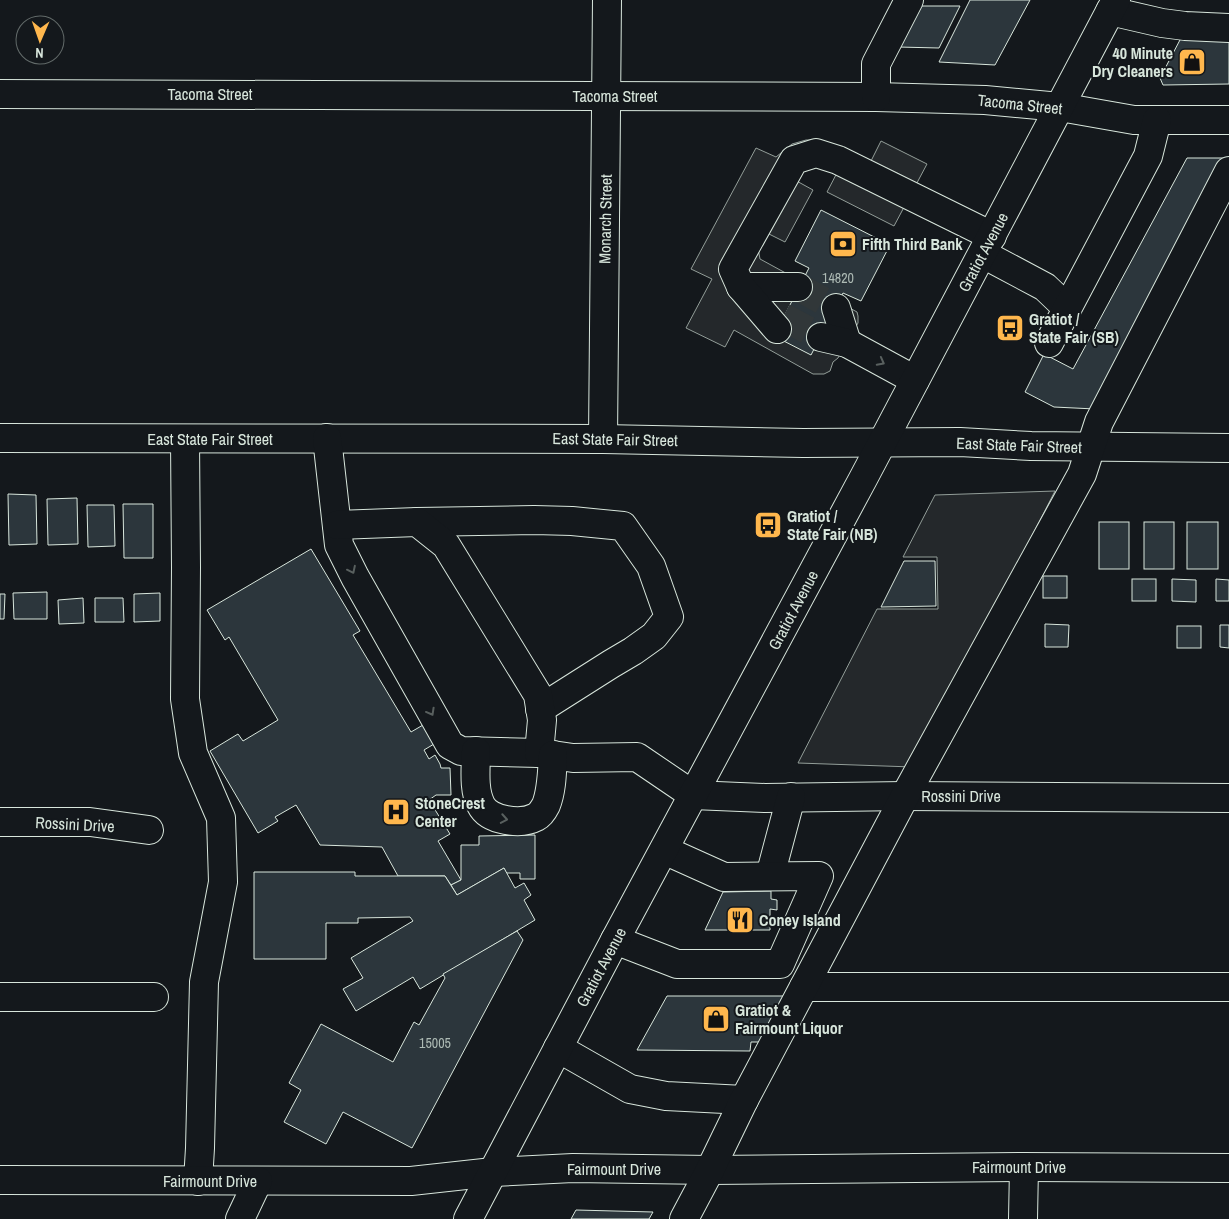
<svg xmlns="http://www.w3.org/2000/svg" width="1229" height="1219" viewBox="0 0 1229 1219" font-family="'Archivo Narrow',sans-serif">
  <rect width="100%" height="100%" fill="#14181c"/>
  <g fill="#24282b" stroke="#939e99">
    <path d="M806 140H821L827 144 836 145 871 161 881 141 927 164 894 226 827 192 839 169 806 166 793 179 813 190 785 242 765 232 758 248 760 259 857 312 858 316V323L838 358 833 362 830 371 824 374H813L734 330 725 347 686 328 712 279 691 269 756 148 776 157 792 144Z"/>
    <path d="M1055 491 913 767 798 763 877 609H938L937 557H903L935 495Z"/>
  </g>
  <g fill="#2c363c" stroke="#d8e6dc">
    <path d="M970 0H1030L995 65 939 62Z"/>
    <path d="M920 6H960L939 48 898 47Z"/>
    <path d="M1181 38 1229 40V84L1163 85 1160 78Z"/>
    <path d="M1187 158H1229L1095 409 1054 407 1025 392 1044 354 1073 369Z"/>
    <path d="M821 210 890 245 861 301 843 293 811 355 774 336 809 268 795 261Z"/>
    <path d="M8 494 36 495 37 544 9 545Z"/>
    <path d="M77 498 78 544 48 545 47 499Z"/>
    <path d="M123 504H153V558H124Z"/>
    <path d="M87 505H114L115 546 88 547Z"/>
    <rect x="1099" y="522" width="30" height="47"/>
    <rect x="1144" y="522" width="30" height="47"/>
    <rect x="1187" y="522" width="31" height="47"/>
    <path d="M311 549 360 631 353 635 411 732 423 725 434 744 424 750 429 759 435 755 440 764 441 768H450L451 795H436L429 800 450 834 438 841 461 880 451 885 445 876H398L382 847 320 845 296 805 275 817 278 821 258 833 210 751 238 734 243 741 278 720 229 637 225 640 207 610Z"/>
    <path d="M904 561H935L936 606 881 607Z"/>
    <rect x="1043" y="576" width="24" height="22"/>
    <rect x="1132" y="579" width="24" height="22"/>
    <path d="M1172 579 1196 580V602L1172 601Z"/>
    <path d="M1216 579 1229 580V601H1216Z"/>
    <path d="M47 592V619H14L13 593Z"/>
    <path d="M160 593V621L134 622V594Z"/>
    <path d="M0 594H5L4 619H0Z"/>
    <path d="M83 598 84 623 59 624 58 600Z"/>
    <path d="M95 598H123L124 622H95Z"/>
    <path d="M1045 624 1069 625 1068 647H1045Z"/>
    <path d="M1220 625H1229V648L1220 647Z"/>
    <rect x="1177" y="626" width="24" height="22"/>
    <path d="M535 835V879H520V873H506L504 868 457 895 451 885 461 880V845H479V836Z"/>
    <path d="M504 868 515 888 524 883 531 895 524 900 535 920 420 989 413 977 356 1011 343 989 363 978 351 958 413 921 410 917 358 918V923H326V959H254V872H355V876H445L457 895Z"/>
    <path d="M771 891V899L777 900V910L770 909V930H705L723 892Z"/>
    <path d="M517 931 523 940 412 1148 343 1112 326 1144 284 1122 301 1090 289 1083 321 1024 393 1062 414 1022 419 1025 445 978 443 974Z"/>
    <path d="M667 996H789L766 1042H751L750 1051 637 1050Z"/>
    <path d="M576 1210 653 1212 649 1219H571Z"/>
  </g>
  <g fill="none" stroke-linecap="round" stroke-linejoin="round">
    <g stroke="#313739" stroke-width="28" stroke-dasharray="28 14" stroke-linecap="butt">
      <path d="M798 287 836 308"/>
      <path d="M783 317 821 337"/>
    </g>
    <g stroke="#d8e6dc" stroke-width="30">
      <g id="minor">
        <path d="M1110 11 1162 23 1185 26 1229 28"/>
        <path d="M0 94 876 97 985 100 1060 107 1134 120H1229"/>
        <path d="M876 97V64L909 0"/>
        <path d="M983 254 1045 287 1067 308"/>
        <path d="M741 287H798"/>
        <path d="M836 308 847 343"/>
        <path d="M777 329 741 287 733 269 794 160 816 153 838 160 992 236"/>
        <path d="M821 337 847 343 915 380"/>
        <path d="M1049 343 1148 156 1157 120"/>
        <path d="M0 438 603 439 803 443 960 442 1031 446 1229 448"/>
        <path d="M327 438 339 545 355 577 450 745 461 751 539 753 573 758 637 757 693 795 765 798 905 796 1229 798"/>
        <path d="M185 439 186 567 185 699 193 753 221 818 223 882 204 982 200 1148 198 1181"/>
        <path d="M603 439 607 0"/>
        <path d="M417 522 534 520 572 521 623 526 651 566 669 617 654 636 633 651 611 664 540 709"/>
        <path d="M337 525 417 522 446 545 538 695 542 720 539 753"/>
        <path d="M476 751C476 768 473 789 481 805 489 821 521 825 536 817 540 815 544 809 546 805 552 790 552 771 553 755"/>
        <path d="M0 822H90L149 830"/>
        <path d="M770 876 791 797"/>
        <path d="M615 940 677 964H780L819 876 724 877 664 850"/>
        <path d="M804 987H1229"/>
        <path d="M0 997H154"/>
        <path d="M558 1048 630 1089 666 1096 744 1100"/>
        <path d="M0 1180 411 1181 493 1172 573 1168 710 1170 1024 1167 1229 1168"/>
        <path d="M240 1219 258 1181"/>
        <path d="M684 1219 710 1170 744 1100 905 796 1082 474 1099 422 1229 171"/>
        <path d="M1023 1219 1024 1167"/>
      </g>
    </g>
    <g stroke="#d8e6dc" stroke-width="30">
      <path id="major" d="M468 1219 615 940 864 477 1116 0"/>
    </g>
    <use href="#minor" stroke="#14181c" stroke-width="28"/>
    <use href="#major" stroke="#14181c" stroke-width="28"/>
  </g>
  <defs><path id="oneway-chevron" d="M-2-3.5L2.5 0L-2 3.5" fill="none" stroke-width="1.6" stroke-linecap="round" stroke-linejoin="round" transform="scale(1.25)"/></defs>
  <g stroke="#59605f">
    <use href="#oneway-chevron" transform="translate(881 362) rotate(28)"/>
    <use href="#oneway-chevron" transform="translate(352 570) rotate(64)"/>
    <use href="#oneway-chevron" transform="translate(431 712) rotate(61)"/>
    <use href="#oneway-chevron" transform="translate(504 819) rotate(10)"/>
  </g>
  <defs>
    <g id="shop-square" transform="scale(1.4375)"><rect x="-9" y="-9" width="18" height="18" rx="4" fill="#ffb74d" stroke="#14181c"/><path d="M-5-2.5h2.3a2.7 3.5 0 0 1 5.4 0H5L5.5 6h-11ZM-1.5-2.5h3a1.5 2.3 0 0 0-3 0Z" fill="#111"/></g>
    <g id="bank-square" transform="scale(1.4375)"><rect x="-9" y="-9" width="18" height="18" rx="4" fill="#ffb74d" stroke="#14181c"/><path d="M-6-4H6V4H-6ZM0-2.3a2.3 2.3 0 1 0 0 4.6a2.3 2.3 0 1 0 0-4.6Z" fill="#111"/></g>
    <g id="bus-square" transform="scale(1.4375)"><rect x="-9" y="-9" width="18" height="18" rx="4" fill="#ffb74d" stroke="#14181c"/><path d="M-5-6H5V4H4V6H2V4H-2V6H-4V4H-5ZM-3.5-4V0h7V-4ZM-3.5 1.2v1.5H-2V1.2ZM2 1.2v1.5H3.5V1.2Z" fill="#111"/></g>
    <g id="hospital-square" transform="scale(1.4375)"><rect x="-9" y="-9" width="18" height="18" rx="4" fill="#ffb74d" stroke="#14181c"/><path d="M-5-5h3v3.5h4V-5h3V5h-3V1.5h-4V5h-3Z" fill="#111"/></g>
    <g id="restaurant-square" transform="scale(1.4375)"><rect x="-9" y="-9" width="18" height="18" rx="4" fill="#ffb74d" stroke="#14181c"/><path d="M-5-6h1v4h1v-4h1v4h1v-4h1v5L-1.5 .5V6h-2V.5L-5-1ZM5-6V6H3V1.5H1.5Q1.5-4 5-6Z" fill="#111"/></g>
  </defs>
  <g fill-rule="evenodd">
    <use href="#shop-square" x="1192" y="62"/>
    <use href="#bank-square" x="843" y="244"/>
    <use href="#bus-square" x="1010" y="328"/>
    <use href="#bus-square" x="768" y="525"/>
    <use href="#hospital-square" x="396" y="812"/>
    <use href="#restaurant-square" x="740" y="920"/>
    <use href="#shop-square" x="716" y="1019"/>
  </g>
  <g text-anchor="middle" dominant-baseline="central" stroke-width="4" stroke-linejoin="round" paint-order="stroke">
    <g font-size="14" fill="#adbab4">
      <text x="838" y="278">14820</text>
      <text x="435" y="1043">15005</text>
    </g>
    <g font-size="16" font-weight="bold" fill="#d8e6dc" stroke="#14181c" text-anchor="start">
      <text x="1173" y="53" text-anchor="end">40 Minute<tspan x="1173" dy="18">Dry Cleaners</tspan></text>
      <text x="862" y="244">Fifth Third Bank</text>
      <text x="1029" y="319">Gratiot /<tspan x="1029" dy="18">State Fair (SB)</tspan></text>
      <text x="787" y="516">Gratiot /<tspan x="787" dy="18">State Fair (NB)</tspan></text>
      <text x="415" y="803">StoneCrest<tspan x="415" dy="18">Center</tspan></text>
      <text x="759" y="920">Coney Island</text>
      <text x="735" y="1010">Gratiot &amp;<tspan x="735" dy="18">Fairmount Liquor</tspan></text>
    </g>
    <g font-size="16" fill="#d8e6dc" stroke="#14181c">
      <text x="210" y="94">Tacoma Street</text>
      <text x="615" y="96">Tacoma Street</text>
      <text transform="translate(1020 104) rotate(6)">Tacoma Street</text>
      <text transform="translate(605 219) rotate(-89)">Monarch Street</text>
      <text transform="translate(983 252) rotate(-62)">Gratiot Avenue</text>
      <text x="210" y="439">East State Fair Street</text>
      <text transform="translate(615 439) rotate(1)">East State Fair Street</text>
      <text transform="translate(1019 445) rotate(2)">East State Fair Street</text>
      <text transform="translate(793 610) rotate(-62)">Gratiot Avenue</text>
      <text x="961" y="796">Rossini Drive</text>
      <text transform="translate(75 824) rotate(3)">Rossini Drive</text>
      <text transform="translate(601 967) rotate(-62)">Gratiot Avenue</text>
      <text x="1019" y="1167">Fairmount Drive</text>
      <text x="614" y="1169">Fairmount Drive</text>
      <text x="210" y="1181">Fairmount Drive</text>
    </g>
  </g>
  <g transform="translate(40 40) rotate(182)"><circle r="24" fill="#14181c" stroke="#626a69"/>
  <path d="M0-4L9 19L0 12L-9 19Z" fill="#ffb74d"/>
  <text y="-8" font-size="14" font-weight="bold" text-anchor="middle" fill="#d8e6dc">N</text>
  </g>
</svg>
